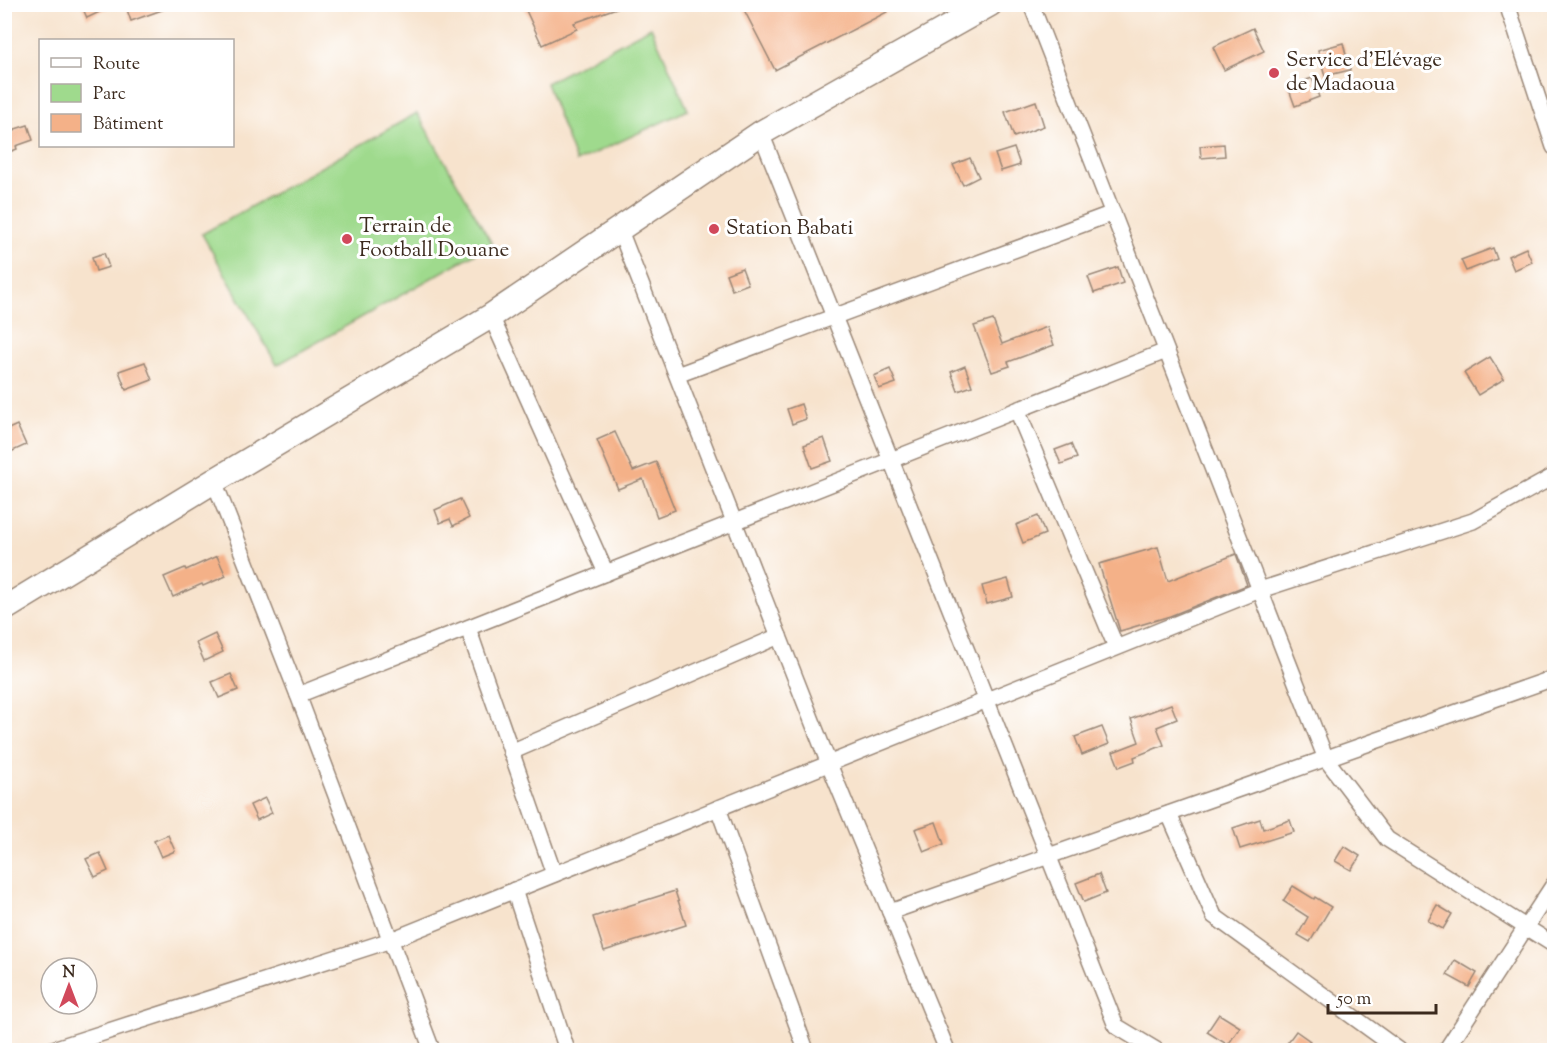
<svg xmlns="http://www.w3.org/2000/svg" width="1559" height="1055" viewBox="0 0 1559 1055" font-family="'Sorts Mill Goudy',serif">
  <rect width="100%" height="100%" fill="#fff"/>
  <filter id="ink" filterUnits="userSpaceOnUse"><feTurbulence type="fractalNoise" baseFrequency=".0167" numOctaves="2"/><feDisplacementMap in="SourceGraphic" scale="12" xChannelSelector="R" yChannelSelector="G"/><feConvolveMatrix kernelMatrix="1 2 1 2 8 2 1 2 1" color-interpolation-filters="sRGB"/></filter>
  <filter id="wash" filterUnits="userSpaceOnUse"><feTurbulence type="fractalNoise" baseFrequency=".008" numOctaves="4" result="noise"/><feDisplacementMap in="SourceGraphic" scale="24" xChannelSelector="R" yChannelSelector="G"/><feGaussianBlur stdDeviation="1.35" result="paint"/><feColorMatrix in="noise" values="0 0 0 0 0 0 0 0 0 0 0 0 0 0 0 0 0 1.4 0 .05"/><feComposite in="paint" operator="in"/></filter>
  <g filter="url(#wash)">
    <rect width="100%" height="100%" fill="#f7e3cd"/>
    <g fill="#9fda8d" stroke="#6d8256" stroke-width="1.5">
      <path d="M651 27 688 110 576 162 546 83Z"/>
      <path d="M417 113 492 244 277 365 202 234Z"/>
    </g>
    <g id="blocks">
      <g fill="#f4b188">
        <path d="M81 4H116L87 18Z"/>
        <path d="M125 4H172L173 6 131 21Z"/>
        <path d="M523 4H621L622 6 574 23 577 29 542 45Z"/>
        <path d="M741 4H883L887 12 775 70Z"/>
        <path d="M1253 28 1264 51 1224 70 1213 47Z"/>
        <path d="M1343 43 1350 70 1325 76 1318 50Z"/>
        <path d="M1312 78 1319 97 1295 106 1288 87Z"/>
        <path d="M1036 101 1044 126 1014 137 1005 112Z"/>
        <path d="M4 119 11 132 15 131V129L28 125 33 140 16 146 17 149 4 154Z"/>
        <path d="M1224 144 1225 156 1201 158 1200 146Z"/>
        <path d="M1014 148 1020 165 1001 171 995 154Z"/>
        <path d="M970 158 979 177 963 185 953 165Z"/>
        <path d="M1493 248 1497 259 1466 271 1461 260Z"/>
        <path d="M1526 248 1532 262 1514 270 1508 256Z"/>
        <path d="M104 253 109 267 96 271 92 257Z"/>
        <path d="M1118 267 1123 283 1094 293 1088 277Z"/>
        <path d="M742 268 748 284 732 290 726 274Z"/>
        <path d="M993 320 1002 344 1047 327 1054 345 1008 362 1010 366 992 372 974 326Z"/>
        <path d="M1490 357 1504 379 1478 395 1464 373Z"/>
        <path d="M145 362 152 380 126 390 119 371Z"/>
        <path d="M965 366 972 386 958 391 951 372Z"/>
        <path d="M890 369 896 383 879 389 874 376Z"/>
        <path d="M801 404 806 419 792 424 787 409Z"/>
        <path d="M17 425 26 445 4 455V431Z"/>
        <path d="M615 432 633 471 656 462 675 510 657 517 643 479 618 489 597 440Z"/>
        <path d="M824 438 832 461 812 468 804 445Z"/>
        <path d="M1071 444 1077 458 1061 464 1055 450Z"/>
        <path d="M460 499 469 518 453 526 450 519 440 523 435 510Z"/>
        <path d="M1038 516 1045 534 1023 543 1016 525Z"/>
        <path d="M1158 547 1168 581 1236 554 1247 585 1170 616 1120 631 1099 564Z"/>
        <path d="M217 556 226 576 203 586 202 584 173 597 164 577 185 568 186 570Z"/>
        <path d="M1008 579 1013 597 987 604 982 586Z"/>
        <path d="M215 634 223 652 204 661 196 643Z"/>
        <path d="M231 674 238 690 219 698 212 682Z"/>
        <path d="M1171 704 1177 719 1157 727 1164 745 1134 757 1135 761 1119 767 1113 752 1139 742 1131 719Z"/>
        <path d="M1102 727 1109 744 1082 755 1075 737Z"/>
        <path d="M265 798 272 813 257 820 250 805Z"/>
        <path d="M1260 819 1263 829 1290 820 1294 832 1240 849 1233 828Z"/>
        <path d="M936 822 944 844 924 852 915 829Z"/>
        <path d="M168 835 175 851 161 857 154 841Z"/>
        <path d="M1344 846 1360 856 1351 870 1335 861Z"/>
        <path d="M100 853 108 871 95 877 86 859Z"/>
        <path d="M1099 874 1106 893 1084 902 1076 883Z"/>
        <path d="M1293 886 1314 899 1315 897 1331 907 1310 942 1298 935 1308 917 1283 901Z"/>
        <path d="M675 891 686 925 604 951 593 917Z"/>
        <path d="M1437 905 1452 914 1443 929 1428 921Z"/>
        <path d="M1455 960 1477 973 1469 987 1447 975Z"/>
        <path d="M1219 1014 1240 1027 1228 1045 1207 1032Z"/>
        <path d="M1296 1031 1310 1041 1303 1050H1292L1285 1046Z"/>
      </g>
    </g>
  </g>
  <g filter="url(#ink)">
    <use href="#blocks" fill-opacity="0" stroke="#998676" stroke-width="1.5"/>
    <g fill="none" stroke-linecap="round" stroke-linejoin="round">
      <g stroke="#998676" stroke-width="18">
        <g id="minor">
          <path d="M1031 4 1326 759 1387 839 1554 945"/>
          <path d="M1507 4 1554 147"/>
          <path d="M761 133 1116 1026 1156 1050"/>
          <path d="M619 228 829 764 947 1050"/>
          <path d="M491 316 606 573"/>
          <path d="M677 375 1113 213"/>
          <path d="M1017 410 1116 647"/>
          <path d="M214 481 298 695 432 1050"/>
          <path d="M468 628 554 874"/>
          <path d="M298 695 1166 351"/>
          <path d="M511 752 779 636"/>
          <path d="M718 808 806 1050"/>
          <path d="M1169 814 1214 916 1399 1050"/>
          <path d="M514 890 567 1050"/>
          <path d="M890 912 1554 678"/>
          <path d="M50 1050 391 940 1260 590 1473 521 1554 476"/>
          <path d="M1446 1050 1554 884"/>
        </g>
      </g>
      <g stroke="#998676" stroke-width="27">
        <path id="trunk" d="M4 609 214 481 491 316 761 133 990 4"/>
      </g>
      <use href="#minor" stroke="#fff" stroke-width="15"/>
      <use href="#trunk" stroke="#fff" stroke-width="24"/>
    </g>
  </g>
  <g fill="#d1495b" stroke="#fff" stroke-width="2">
    <circle cx="1274" cy="73" r="6"/>
    <circle cx="714" cy="229" r="6"/>
    <circle cx="347" cy="239" r="6"/>
  </g>
  <g text-anchor="middle" dominant-baseline="central" stroke-width="6" stroke-linejoin="round" paint-order="stroke">
    <g font-size="21" fill="#3b2a1e" stroke="#fff" text-anchor="start">
      <text x="1286" y="61">Service d'Elévage<tspan x="1286" dy="24">de Madaoua</tspan></text>
      <text x="359" y="227">Terrain de<tspan x="359" dy="24">Football Douane</tspan></text>
      <text x="726" y="229">Station Babati</text>
    </g>
  </g>
  <rect width="1559" height="1055" fill="none" stroke="#fff" stroke-width="24"/>
  <rect x="39" y="39" width="195" height="108" fill="#ffffff" stroke="#b1aaa5" stroke-width="1.5"/>
  <rect x="51" y="58" width="30" height="9" fill="#ffffff" stroke="#b1aaa5" stroke-width="1.5"/>
  <text x="93" y="69" font-size="18" fill="#3b2a1e">Route</text>
  <rect x="51" y="84" width="30" height="18" fill="#9fda8d" stroke="#b1aaa5" stroke-width="1.5"/>
  <text x="93" y="99" font-size="18" fill="#3b2a1e">Parc</text>
  <rect x="51" y="114" width="30" height="18" fill="#f4b188" stroke="#b1aaa5" stroke-width="1.5"/>
  <text x="93" y="129" font-size="18" fill="#3b2a1e">Bâtiment</text>
  <g transform="translate(69 986)"><circle r="28" fill="#ffffff" stroke="#b1aaa5" stroke-width="1.5"/>
  <path d="M0-4.5L10 22L0 15L-10 22Z" fill="#d1495b"/>
  <text y="-9" font-size="16" font-weight="bold" text-anchor="middle" fill="#3b2a1e">N</text>
  </g>
  <path d="M1328 1004v9h108v-9" fill="none" stroke="#3b2a1e" stroke-width="3"/>
  <text x="1337" y="1004" font-size="18" fill="#3b2a1e" stroke="#ffffff" stroke-width="4.5" paint-order="stroke">50 m</text>
</svg>
